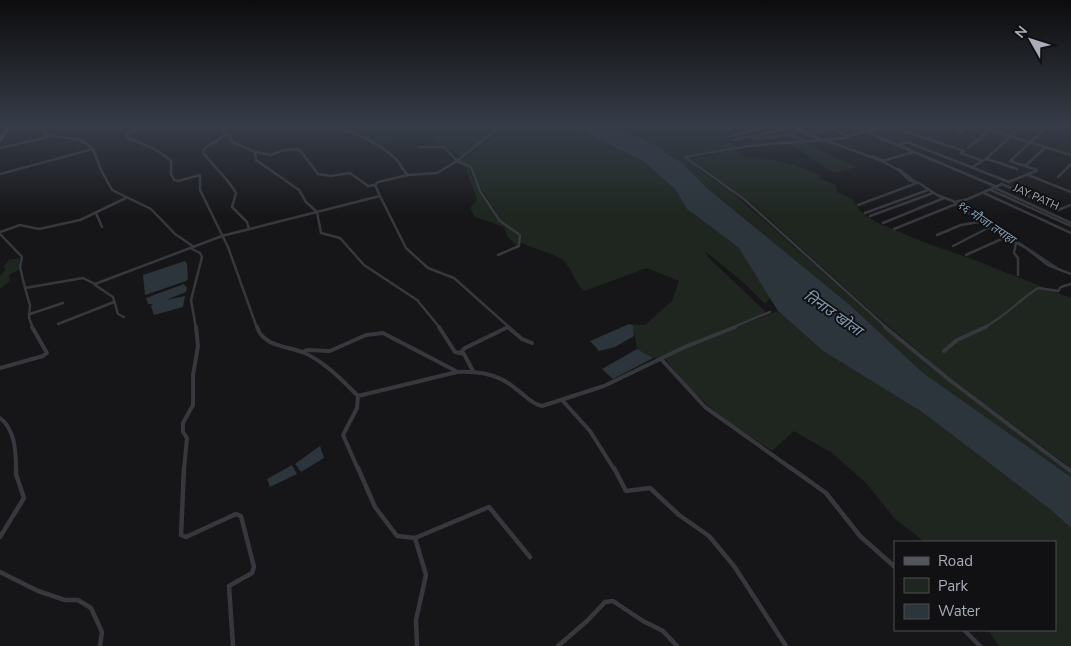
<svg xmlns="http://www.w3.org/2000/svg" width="1071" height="646" viewBox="0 0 1071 646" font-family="'Nunito Sans','Noto Sans Devanagari',sans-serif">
  <rect width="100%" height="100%" fill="#161618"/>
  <g fill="#1e261f">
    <path d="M368 125H498V127L460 157C448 148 430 135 414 135 404 135 392 142 383 144L372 139 387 132 379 128Z"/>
    <path d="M503 125H572L644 162 675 189 687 209 739 248 771 297 765 304 744 283 705 251 709 258 767 313 736 324 663 357 653 358 637 349C635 341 636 328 629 324L645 325 672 301 679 281 647 268 584 291C575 283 573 271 564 261 558 255 531 248 520 242L522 240 518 233 520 240 517 246 507 236 504 227 475 217 470 208 477 200 466 169 461 163 454 164 458 162 469 167C475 190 496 220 516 232L501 220 476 180 472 167 459 161 475 152 482 144 491 141Z"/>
    <path d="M612 125H706L737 147 683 156 706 175 729 190 763 219 894 336 1071 473V477L922 372 850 305 707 188 683 163 667 154 657 146Z"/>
    <path d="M803 142 857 167 834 173C818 164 806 152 790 144Z"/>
    <path d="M734 150 746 158H763L796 165 821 176 819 178 836 185 837 192 852 199 860 211 876 222 921 241 977 261 1071 298V468L949 377 872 312 747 199 690 159Z"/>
    <path d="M19 258 20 269 9 275 10 281 0 289V276L6 269 3 267 9 260Z"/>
    <path d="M778 311 823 351 922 412 1051 510 1071 528V646H999L988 630H1055V542H925L895 519 866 483 832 453 794 431 772 451 720 416 690 389 665 359 688 347Z"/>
  </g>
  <g fill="#2c353c">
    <path d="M572 125H612L657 146 667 154 683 163 707 188 850 305 922 372 1071 477V528L1051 510 922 412 823 351 778 311 739 248 687 209 675 189 644 162Z"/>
    <path d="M185 261 187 264 188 279 186 281 145 295 143 275Z"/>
    <path d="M184 284 187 288 186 292 166 300 185 296 183 307 154 315 151 306 153 304H148L146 298Z"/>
    <path d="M629 324 633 326 634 336 615 347 599 351 590 341Z"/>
    <path d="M637 349 653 358 613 379 602 369Z"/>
    <path d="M320 446 324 458 301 472 295 464Z"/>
    <path d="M292 465 297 474 270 487 267 479Z"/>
  </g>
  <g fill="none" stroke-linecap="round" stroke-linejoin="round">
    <path stroke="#2c353c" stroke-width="1" d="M0 134 6 125"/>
    <g stroke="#2c353c" stroke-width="2.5">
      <path d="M773 125 782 130"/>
      <path d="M789 135 804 140"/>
      <path d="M872 156 885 161"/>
      <path d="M899 169 914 181"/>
      <path d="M968 212 1004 235"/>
      <path d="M1019 243 1057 268"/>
    </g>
    <g stroke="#37383d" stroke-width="2.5">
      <path d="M40 125 46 135 81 140 93 149 101 170 112 190 151 209 175 234 194 247"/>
      <path d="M145 125 128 133 127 137C142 144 159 149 171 161V174L174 180 178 181 200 175V190L228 247 257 328"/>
      <path d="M222 125 225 135 230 136 232 142 255 152 256 160 299 190 306 202 317 212 321 233 340 238 364 265 417 300 440 328"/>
      <path d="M328 125C354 132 377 141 397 160 401 165 402 170 408 175"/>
      <path d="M787 125 822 140"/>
      <path d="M811 125 821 131"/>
      <path d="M825 125 848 137"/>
      <path d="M850 125 997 187"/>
      <path d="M945 125 954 128 961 125"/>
      <path d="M974 125 1071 155"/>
      <path d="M1067 125 1071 126"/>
      <path d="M715 126 718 125"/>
      <path d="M883 126 898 129 964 151 961 153 983 161"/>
      <path d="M794 128 808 125"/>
      <path d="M955 129 963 131 959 134"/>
      <path d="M720 130 735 125"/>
      <path d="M721 132 746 125"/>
      <path d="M810 134 831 129"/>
      <path d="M225 135 205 148 203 152C213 167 227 177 236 193L232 207 247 222 249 229"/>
      <path d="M728 137 774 125"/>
      <path d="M753 139 786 135 798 131"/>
      <path d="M734 140 793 128"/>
      <path d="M825 140 882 161 900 171 909 180 919 183 937 195 953 201 985 226 1026 248 1048 265 1071 274"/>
      <path d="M899 145 907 142 1009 182"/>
      <path d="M419 147H444L457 161 471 167 480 191 500 221 520 235 519 246 498 255"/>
      <path d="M0 148 48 137"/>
      <path d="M968 148 995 125"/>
      <path d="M255 152 271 155 284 150 299 149 318 174 331 176 350 173 368 186 375 185"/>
      <path d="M685 157 744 199 887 328"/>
      <path d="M685 157 748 146 844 138 884 125"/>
      <path d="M987 159 1017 169"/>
      <path d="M882 161 914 152"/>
      <path d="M1025 166 1046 147"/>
      <path d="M972 167 986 159 1023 125"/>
      <path d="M1037 170 1010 161 1049 125"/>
      <path d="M0 174 93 149"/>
      <path d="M1028 175 1071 192"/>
      <path d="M1058 177 1071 164"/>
      <path d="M1008 182 1036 171"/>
      <path d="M995 188 1071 223"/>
      <path d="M991 190 1071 226"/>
      <path d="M984 193 1071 233"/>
      <path d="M380 196 406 248 428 268 454 278 510 328"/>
      <path d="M955 202 968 199 1002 184 1058 210 1071 205"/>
      <path d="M858 205 917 183"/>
      <path d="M96 213 102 227"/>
      <path d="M865 213 928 190"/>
      <path d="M870 216 933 193"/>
      <path d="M883 223 944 198"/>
      <path d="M894 229 956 204"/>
      <path d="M0 232 20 225 39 229 80 220 126 198"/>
      <path d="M0 234 22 257 20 267 25 288 83 278 95 284 222 236 380 196 375 185 378 182 408 175 437 173 457 161 502 125"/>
      <path d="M937 235 961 225 979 222"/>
      <path d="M1016 243 1014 253 1018 258V275"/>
      <path d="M953 246 988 228"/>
      <path d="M192 249 200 253 202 257 191 300 196 328"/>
      <path d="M966 255 1004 238"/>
      <path d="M95 285 113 297 118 314 124 317"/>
      <path d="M25 288 30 305 29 318 33 328"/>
      <path d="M30 314 63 303"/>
      <path d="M58 324 114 302"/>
      <path d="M506 328 508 327"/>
      <path d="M731 328 770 312"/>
      <path d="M983 328C1004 318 1019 300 1038 288L1058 291 1061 287 1071 284"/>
    </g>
    <g stroke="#37383d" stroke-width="4">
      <path d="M257 327C263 346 286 346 302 352 323 360 343 381 358 396L457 372C479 371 499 374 516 389 525 395 531 404 542 406L604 386 685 347 735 327"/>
      <path d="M439 327 455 352 464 354 473 371"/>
      <path d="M508 327 522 339 532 343"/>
      <path d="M885 327 951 381 1068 469"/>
      <path d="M944 351 957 340 986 327"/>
      <path d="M302 352 307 350 330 351 366 335 383 333 456 371"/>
      <path d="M460 353 465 348 508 327"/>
      <path d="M661 359 705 407 792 469"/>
      <path d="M0 368 43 356 47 353 32 327"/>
      <path d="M358 396 357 408 343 435 358 469"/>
      <path d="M562 400 590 431 614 469"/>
      <path d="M0 418C15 429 16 452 16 469"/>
      <path d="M184 469 187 438 183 432V423L193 405V375L198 346 196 327"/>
    </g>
    <g stroke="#37383d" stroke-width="4.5">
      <path d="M184 468 181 535 186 537 236 514 241 516 254 567 252 573 229 586 233 646"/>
      <path d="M358 468 375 507 397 536 415 538 426 575 416 620 417 646"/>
      <path d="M614 468 626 491 650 488 679 515 709 536 734 566 786 646"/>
      <path d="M791 468 826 493 860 536 895 567"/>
      <path d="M1067 468 1071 471"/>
      <path d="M0 537 24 498 16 474V468"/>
      <path d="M415 538 489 507 530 557"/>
      <path d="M0 572 38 591 65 600H78L91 608 102 632 100 646"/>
      <path d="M964 630 980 646"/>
      <path d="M558 646 587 621 605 602 613 601 643 621 663 631 677 646"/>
    </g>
    <g stroke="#53555c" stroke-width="3">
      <path d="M0 128 1 125"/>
      <path d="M0 140 10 125"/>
    </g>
  </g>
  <linearGradient id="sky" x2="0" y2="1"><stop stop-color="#0c0c0d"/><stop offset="0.58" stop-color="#363c48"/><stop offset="1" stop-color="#363c48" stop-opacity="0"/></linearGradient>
  <rect width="1071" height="216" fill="url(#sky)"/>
  <g text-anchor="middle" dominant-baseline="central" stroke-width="4" stroke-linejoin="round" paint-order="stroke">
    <g font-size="11" fill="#a8adb8" stroke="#111113">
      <text transform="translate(1036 197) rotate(24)">JAY PATH</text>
    </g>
    <g font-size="12" font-style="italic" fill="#7f9bb3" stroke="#111113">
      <text transform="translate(986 222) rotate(34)">१६ मौजा तपाहा</text>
    </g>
    <g font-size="15" font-style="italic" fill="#7f9bb3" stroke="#111113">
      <text transform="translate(833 313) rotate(35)">तिनाउ खोला</text>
    </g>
  </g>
  <rect x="894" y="541" width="162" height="90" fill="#111113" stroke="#4d4f55"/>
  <rect x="904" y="557" width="25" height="8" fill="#53555c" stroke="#4d4f55"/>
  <text x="938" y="566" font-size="15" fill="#a8adb8">Road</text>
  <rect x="904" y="578" width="25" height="15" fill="#1e261f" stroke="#4d4f55"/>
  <text x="938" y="591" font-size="15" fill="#a8adb8">Park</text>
  <rect x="904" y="604" width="25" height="15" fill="#2c353c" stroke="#4d4f55"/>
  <text x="938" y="616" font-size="15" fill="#a8adb8">Water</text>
  <g transform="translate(1031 40) rotate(309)" stroke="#111113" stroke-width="4" paint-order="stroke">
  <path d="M0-4L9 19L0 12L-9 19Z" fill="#a8adb8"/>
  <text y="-8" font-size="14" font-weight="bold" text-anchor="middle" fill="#a8adb8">N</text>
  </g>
</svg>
